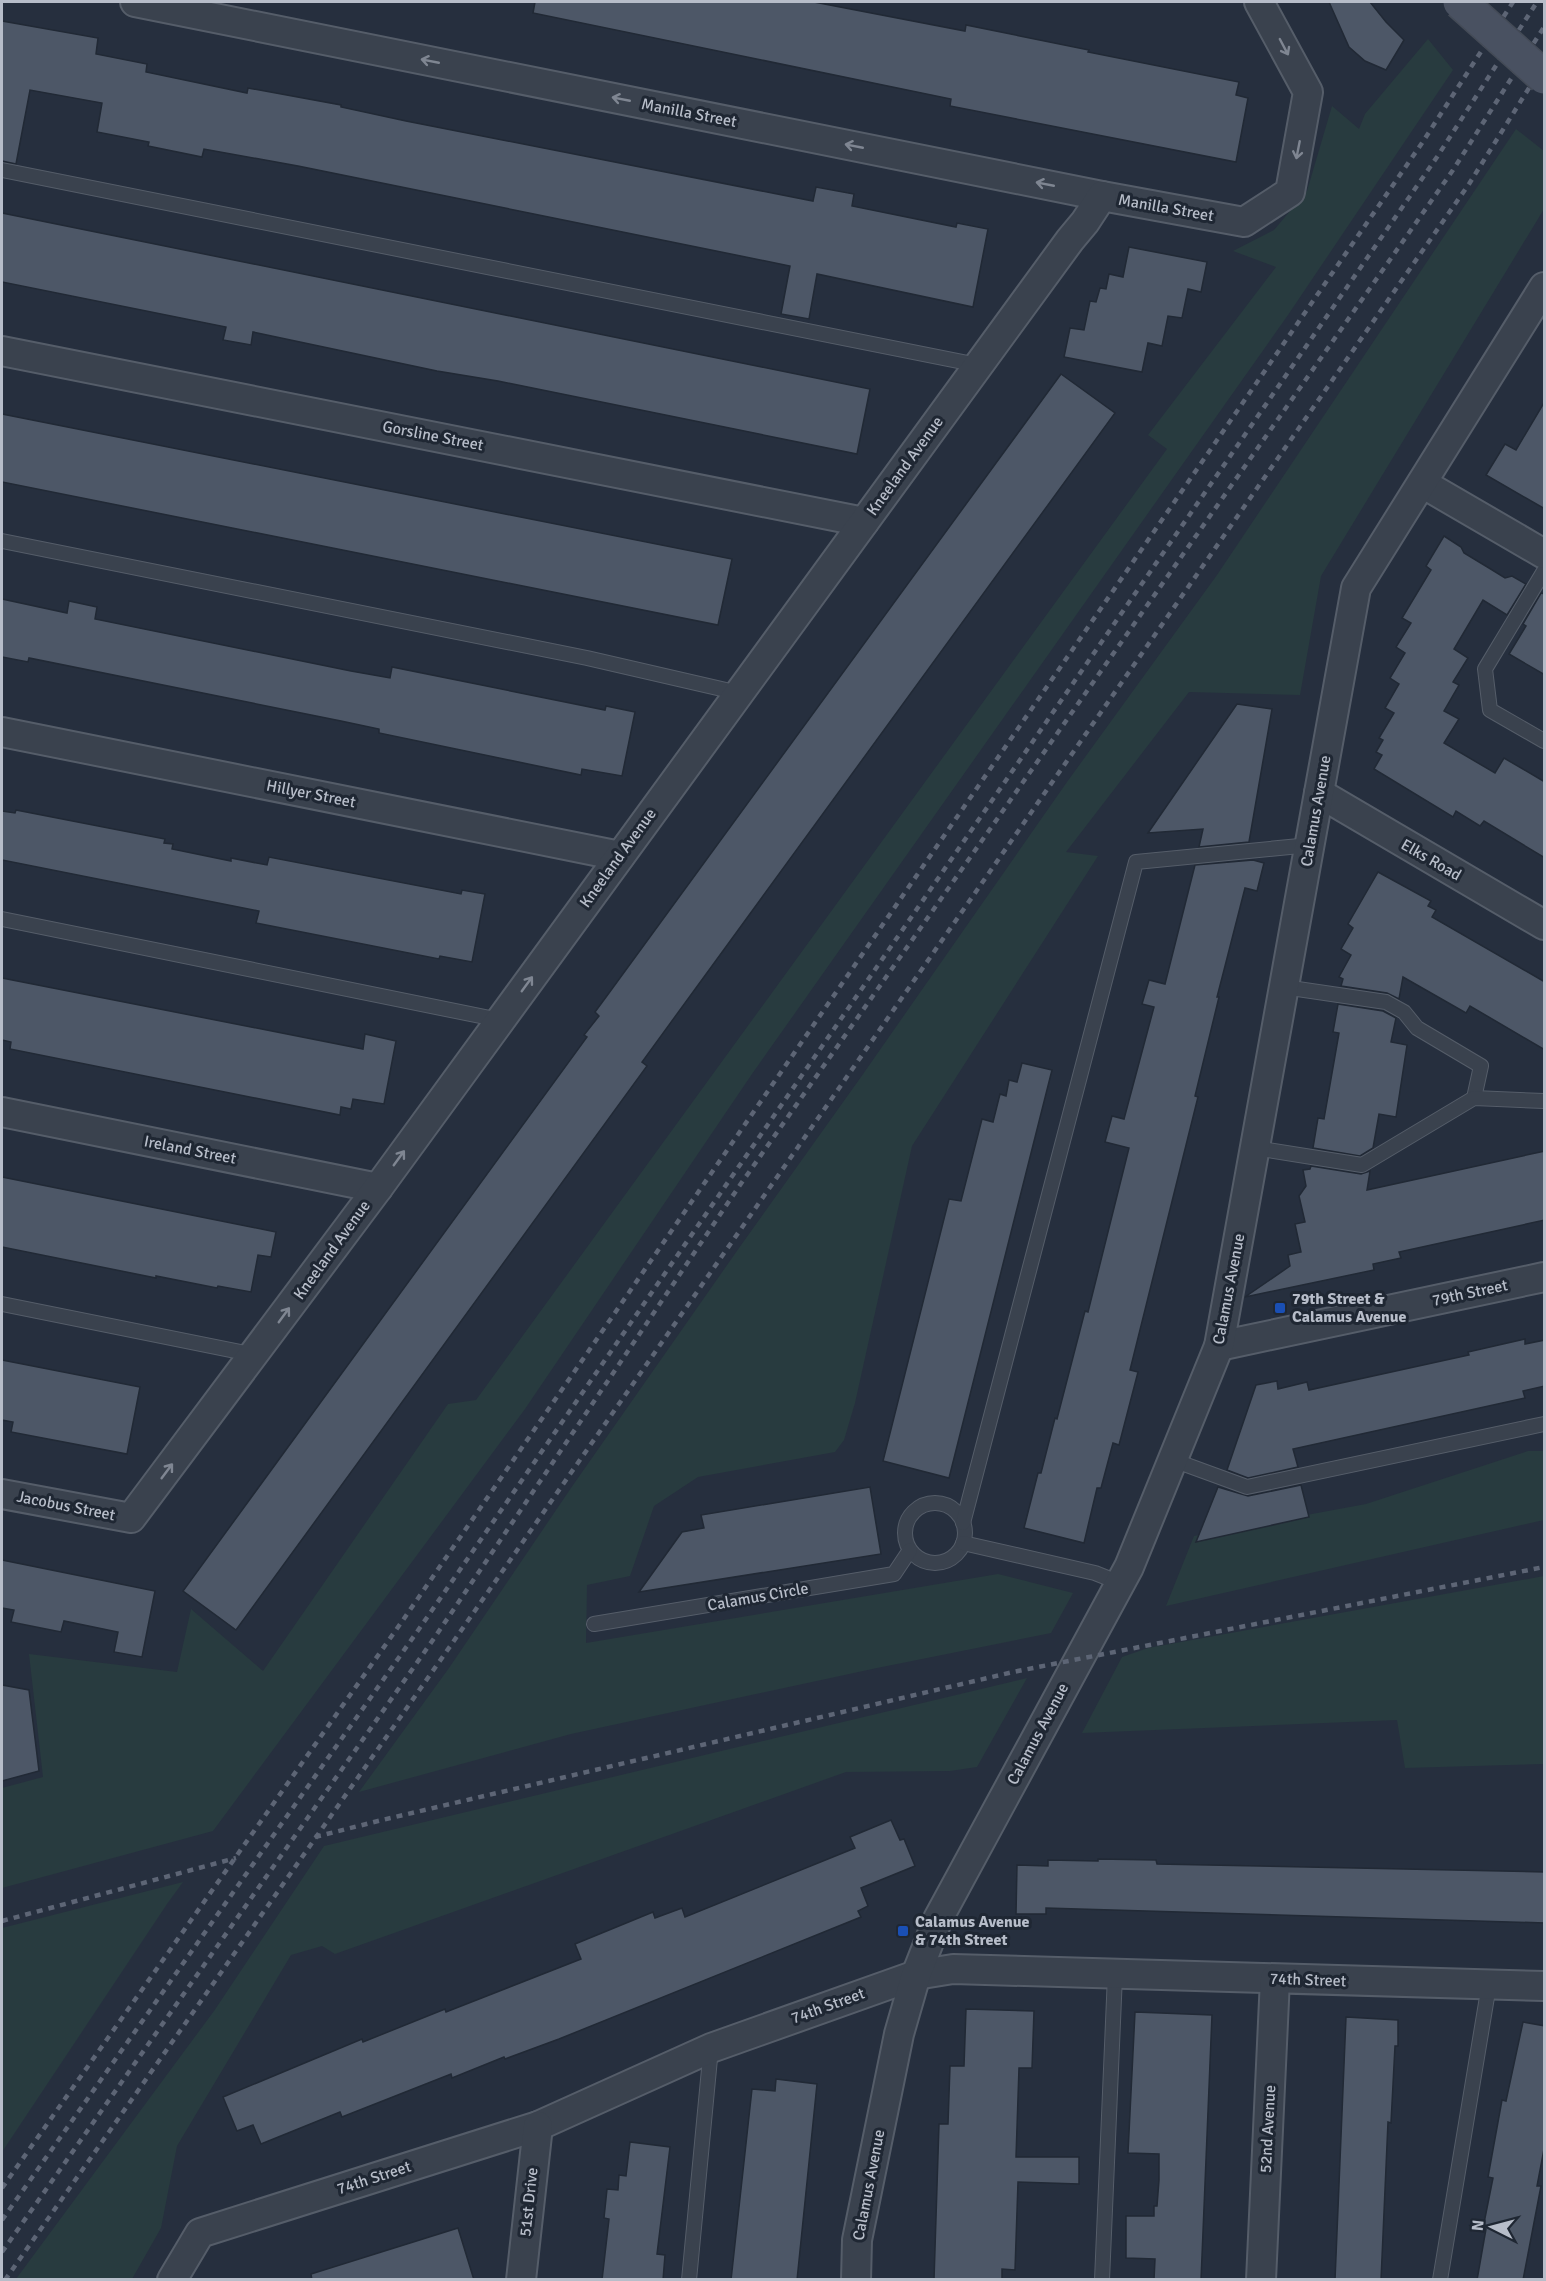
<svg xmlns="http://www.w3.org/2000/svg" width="1546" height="2281" viewBox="0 0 1546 2281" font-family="Signika,sans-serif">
  <rect width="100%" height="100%" fill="#262f3e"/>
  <g fill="#283b3f">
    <path d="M1428 39 1453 70 1288 315 752 1074 525 1409 213 1831 2 1888V1788L43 1777 29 1654 177 1672 191 1609 263 1671 448 1404 476 1400 1167 449 1148 435 1276 267 1233 251 1274 230 1307 191 1332 106 1359 129 1365 114Z"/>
    <path d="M1516 129 1544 151V209L1321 576 1300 695 1189 692 1066 852 1098 856 912 1146 855 1403 844 1440 835 1452 698 1477 654 1506 630 1576 587 1585 586 1643 998 1574 1073 1593 1051 1633 877 1668 571 1734 359 1792 449 1668 571 1488 739 1248 861 1077 1067 782 1217 575Z"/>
    <path d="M1528 1451H1544V1520L1166 1606 1194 1536 1366 1504Z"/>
    <path d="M1544 1576V1764L1405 1768 1397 1720 1082 1733 1122 1657 1148 1648Z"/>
    <path d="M1027 1678 977 1767 950 1771 846 1772 335 1954 322 1946 291 1955 177 2146 161 2228 132 2279H16L214 2011 324 1846Z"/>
    <path d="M183 1882 167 1904 2 2152V1928Z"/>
  </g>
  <g fill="#4d5767" stroke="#212935" stroke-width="1.5">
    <path d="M535 2H814L965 31 966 25 1089 50 1088 52 1239 82 1236 95 1248 98 1236 162 950 106 951 99 533 13Z"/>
    <path d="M1329 2H1370L1386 22 1404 40 1386 70 1365 61 1349 47Z"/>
    <path d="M2 21 98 38 96 54 147 64 146 72 247 93 248 88 341 105V107L406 121 813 201 816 187 854 194 852 206 956 227 957 223 988 229 973 307 817 274 809 319 781 314 790 266 298 166 204 149 202 157 148 146 149 142 97 132 102 103 30 90 16 164 2 161Z"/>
    <path d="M2 213 870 389 857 454 498 381 437 371 253 332 251 345 223 340 226 327 2 282Z"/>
    <path d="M1129 247 1207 262 1201 292 1188 289 1182 318 1168 316 1162 346 1148 343 1142 372 1064 357 1070 328 1084 330 1090 301 1096 302 1100 288 1106 289 1109 274 1123 277Z"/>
    <path d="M1061 374 1115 413 642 1062 647 1066 236 1630 183 1591 587 1037 584 1035 599 1016 595 1012 609 993Z"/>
    <path d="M1545 401V509L1486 475 1505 444 1516 450Z"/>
    <path d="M2 414 732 559 718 625 2 482Z"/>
    <path d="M1444 536 1461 547 1464 553 1489 568 1505 578 1512 576 1526 584 1507 615 1483 600 1454 649 1468 658 1453 682 1459 685 1444 711 1459 719 1444 743 1495 773 1504 758 1545 782V858L1484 821 1480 826 1456 811 1453 817 1374 769 1382 755 1376 752 1383 740 1379 738 1394 713 1385 708 1399 684 1390 678 1405 653 1396 647 1411 623 1402 618 1431 570 1426 566Z"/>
    <path d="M1541 593 1545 594V675L1509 654 1526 626 1523 624Z"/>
    <path d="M2 599 67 613 69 601 97 607 95 619 351 671 390 678 392 667 605 710 606 706 635 712 622 776 582 769 581 775 379 733V729L341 721 29 658 28 662 2 657Z"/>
    <path d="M1237 704 1272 709 1249 842 1199 847 1203 829 1148 833Z"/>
    <path d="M16 810 165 839 164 843 173 844 172 849 231 861V858L267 865 269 857 461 894 462 890 485 894 472 962 440 956 439 959 256 923 259 911 2 860V811L15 813Z"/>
    <path d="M1253 860 1264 863 1257 891 1245 888 1224 970 1217 997H1219L1195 1096 1198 1097 1130 1370 1138 1372 1119 1445 1113 1443 1101 1488H1097L1084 1543 1024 1528 1038 1473H1041L1055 1418 1057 1419 1085 1311 1088 1312 1129 1148 1105 1142 1112 1116 1124 1119 1154 1007 1142 1004 1149 980 1165 984 1195 865Z"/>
    <path d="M1378 872 1431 901 1428 906 1436 910 1432 917 1545 982V1050L1470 1006 1466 1013 1403 977 1399 999 1387 993 1341 986 1343 979 1339 977 1351 955 1341 949 1353 928 1348 924Z"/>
    <path d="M2 978 363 1049 365 1034 396 1041 384 1104 353 1099 351 1109 341 1107 340 1115 10 1049 11 1042 2 1040Z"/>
    <path d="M1338 1004 1383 1011 1396 1018 1391 1042 1407 1045 1396 1117 1379 1114 1373 1148 1360 1156 1313 1148 1318 1118 1324 1119 1339 1033 1333 1032Z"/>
    <path d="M1022 1063 1052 1070 949 1478 883 1461 949 1199 961 1201 982 1119 993 1122 1000 1094 1006 1096 1009 1080 1017 1082Z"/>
    <path d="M1545 1151V1220L1399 1252 1401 1258 1373 1264 1374 1270 1245 1297 1290 1266 1288 1255 1301 1252 1295 1224 1305 1222 1299 1196 1306 1186 1303 1170 1310 1169 1311 1166 1361 1174 1370 1171 1367 1190Z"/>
    <path d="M2 1177 276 1232 271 1257 258 1255 251 1292 218 1286 217 1288 156 1276V1278L2 1247Z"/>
    <path d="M1525 1339V1344L1545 1340V1386L1523 1391 1525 1398 1293 1449 1298 1467 1248 1478 1227 1470 1256 1385 1277 1381 1278 1389 1307 1382 1309 1390 1469 1355 1468 1352Z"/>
    <path d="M2 1360 140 1387 127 1454 11 1432 13 1422 2 1420Z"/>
    <path d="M1301 1485 1309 1517 1196 1542 1218 1487 1248 1496Z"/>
    <path d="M870 1487 881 1554 639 1592 682 1532 704 1528 701 1515Z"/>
    <path d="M2 1560 155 1591 142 1657 114 1652 118 1632 64 1621 61 1632 11 1622 14 1610 2 1608Z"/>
    <path d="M2 1685 29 1690 39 1771 2 1781Z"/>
    <path d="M891 1820 900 1840 904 1839 915 1866 861 1888 868 1906 858 1911 861 1917 559 2039 505 2059 504 2057 452 2078 451 2074 342 2117 340 2112 261 2144 253 2125 237 2131 223 2097 362 2039 363 2042 445 2009 446 2012 581 1959 575 1944 653 1912 655 1918 682 1908 685 1917 855 1848 850 1837Z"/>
    <path d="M1098 1859 1156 1860 1157 1864 1545 1872V1923L1046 1908V1914H1016L1017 1865 1048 1866V1860L1098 1861Z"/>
    <path d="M966 2009 1034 2011 1032 2068H1019L1016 2157H1079V2184L1018 2182 1015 2270 1002 2269V2280H934L939 2124H948L950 2066H964Z"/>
    <path d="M1135 2012 1212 2015 1201 2280H1154L1155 2259 1126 2258V2216H1154V2206H1157L1159 2180V2154L1128 2153Z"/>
    <path d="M1346 2017 1398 2020V2046H1395L1391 2123 1388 2122 1381 2280H1335Z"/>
    <path d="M1523 2022 1545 2026V2144L1537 2186H1541L1523 2280H1477L1486 2229 1483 2228 1493 2178 1488 2177 1502 2100 1506 2101Z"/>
    <path d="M776 2079 817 2084 797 2280H731L752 2089 775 2091Z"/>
    <path d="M630 2142 670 2147 657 2254 665 2255 663 2280H602L609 2219 604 2218 607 2189 618 2190 619 2175 626 2176Z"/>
    <path d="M458 2228 474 2280H312L311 2274Z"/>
  </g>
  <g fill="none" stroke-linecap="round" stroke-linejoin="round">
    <g stroke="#555d69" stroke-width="16">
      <g id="lane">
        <path d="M2 170 978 365"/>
        <path d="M2 541 587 658 739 693"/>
        <path d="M1544 571 1485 669 1490 710 1544 741"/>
        <path d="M2 919 500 1020"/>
        <path d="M1284 987 1386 1002 1404 1012 1417 1028 1481 1066 1474 1098"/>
        <path d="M1255 1148 1362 1165 1474 1098 1544 1101"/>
        <path d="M2 1304 255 1355"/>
        <path d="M1173 1460 1247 1487 1544 1424"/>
        <circle cx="935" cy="1533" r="30"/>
        <path d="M963 1523 1136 862 1310 845"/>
        <path d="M963 1543 1095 1573 1120 1583"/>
        <path d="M594 1624 894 1574 910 1550"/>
        <path d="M689 2280 711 2048"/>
        <path d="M1102 2280 1115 1975"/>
        <path d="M1440 2280 1489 1985"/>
      </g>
    </g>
    <g stroke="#555d69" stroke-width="32">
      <g id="street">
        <path d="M135 2 1102 196 1244 222 1290 192 1308 92 1259 2"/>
        <path d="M2 351 864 522"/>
        <path d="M1422 483 1544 554"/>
        <path d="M2 732 620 856"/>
        <path d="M1319 793 1544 925"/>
        <path d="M2 1112 378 1188"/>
        <path d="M1219 1346 1544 1277"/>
        <path d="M2 1494 131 1518 378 1188 1070 240 1085 222 1102 196"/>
        <path d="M172 2280 200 2233 538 2126 711 2048 916 1975 953 1969 1544 1986"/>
        <path d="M521 2280 538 2126"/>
        <path d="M856 2280 857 2240 899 2034 916 1975 938 1919 1129 1567 1219 1346 1356 588 1544 287"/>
        <path d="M1261 2280 1275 1979"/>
      </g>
    </g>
    <use href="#lane" stroke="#3a424e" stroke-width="14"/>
    <use href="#street" stroke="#3a424e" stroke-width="28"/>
    <g stroke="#5d6575" stroke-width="4.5" stroke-dasharray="6 6" stroke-linecap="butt">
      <path d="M315 1837 382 1820 1013 1672 1544 1567"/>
      <path d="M2 1921 236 1858"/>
      <path d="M2 2188 403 1620 1422 143 1513 2"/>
      <path d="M2 2220 419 1629 1437 157 1537 2"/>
      <path d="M2 2252 435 1637 740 1185 1453 170 1544 27"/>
      <path d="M5 2280 451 1645 1469 184 1544 64"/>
    </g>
    <g stroke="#444b57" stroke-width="36" stroke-linecap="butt">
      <path id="secondary-bridge" d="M1460 2 1544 77"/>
    </g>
    <use href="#secondary-bridge" stroke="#495161" stroke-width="33"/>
  </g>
  <defs><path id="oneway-shaft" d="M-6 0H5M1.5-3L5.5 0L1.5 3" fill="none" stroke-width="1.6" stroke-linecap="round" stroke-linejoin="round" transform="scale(1.5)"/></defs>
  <g stroke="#7f8692">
    <use href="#oneway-shaft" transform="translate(1284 47) rotate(62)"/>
    <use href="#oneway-shaft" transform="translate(430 61) rotate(-169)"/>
    <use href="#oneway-shaft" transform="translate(621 99) rotate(-169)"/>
    <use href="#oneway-shaft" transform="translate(854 146) rotate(-169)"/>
    <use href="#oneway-shaft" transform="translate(1298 150) rotate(101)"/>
    <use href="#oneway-shaft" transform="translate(1045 184) rotate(-169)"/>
    <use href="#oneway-shaft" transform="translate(527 984) rotate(-54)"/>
    <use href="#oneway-shaft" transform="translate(399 1158) rotate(-54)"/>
    <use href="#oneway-shaft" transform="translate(284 1315) rotate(-54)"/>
    <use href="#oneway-shaft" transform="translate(167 1471) rotate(-53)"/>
  </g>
  <g fill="#1a4fb4" stroke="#1f2733" stroke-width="2">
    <rect x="1274" y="1302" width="12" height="12" rx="3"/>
    <rect x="897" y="1925" width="12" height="12" rx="3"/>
  </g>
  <g text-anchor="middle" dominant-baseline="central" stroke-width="6" stroke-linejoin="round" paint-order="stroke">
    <g font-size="16" fill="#b7bdc9" stroke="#1f2733">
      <text transform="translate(689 113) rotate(11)">Manilla Street</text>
      <text transform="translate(1166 208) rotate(10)">Manilla Street</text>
      <text transform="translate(433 436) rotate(11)">Gorsline Street</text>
      <text transform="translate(905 466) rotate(-54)">Kneeland Avenue</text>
      <text transform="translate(311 794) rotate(11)">Hillyer Street</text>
      <text transform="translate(1316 811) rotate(-80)">Calamus Avenue</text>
      <text transform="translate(618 858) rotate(-54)">Kneeland Avenue</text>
      <text transform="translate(1431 860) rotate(30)">Elks Road</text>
      <text transform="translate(190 1150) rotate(11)">Ireland Street</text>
      <text transform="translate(332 1250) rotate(-54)">Kneeland Avenue</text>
      <text transform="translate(1229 1289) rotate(-79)">Calamus Avenue</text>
      <text transform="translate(1470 1293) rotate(-12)">79th Street</text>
      <text transform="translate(66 1506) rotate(11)">Jacobus Street</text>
      <text transform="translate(758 1597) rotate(-10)">Calamus Circle</text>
      <text transform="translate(1038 1734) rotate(-62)">Calamus Avenue</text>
      <text transform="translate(1308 1980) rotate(2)">74th Street</text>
      <text transform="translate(828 2006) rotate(-20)">74th Street</text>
      <text transform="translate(1268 2129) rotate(-87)">52nd Avenue</text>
      <text transform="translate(374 2178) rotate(-18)">74th Street</text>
      <text transform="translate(869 2185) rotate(-79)">Calamus Avenue</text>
      <text transform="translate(529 2202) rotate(-84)">51st Drive</text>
    </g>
    <g font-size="16" font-weight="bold" fill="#b7bdc9" stroke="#1f2733" text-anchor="start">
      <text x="1292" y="1299">79th Street &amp;<tspan x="1292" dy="18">Calamus Avenue</tspan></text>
      <text x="915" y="1922">Calamus Avenue<tspan x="915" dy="18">&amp; 74th Street</tspan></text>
    </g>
  </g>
  <rect width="1546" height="2281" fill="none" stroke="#b7bdc9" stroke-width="6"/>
  <g transform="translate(1492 2227) rotate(276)" stroke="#1f2733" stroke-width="4.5" paint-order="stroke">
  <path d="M0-4.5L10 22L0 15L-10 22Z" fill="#b7bdc9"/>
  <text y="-9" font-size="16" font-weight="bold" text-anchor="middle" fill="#b7bdc9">N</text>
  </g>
</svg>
